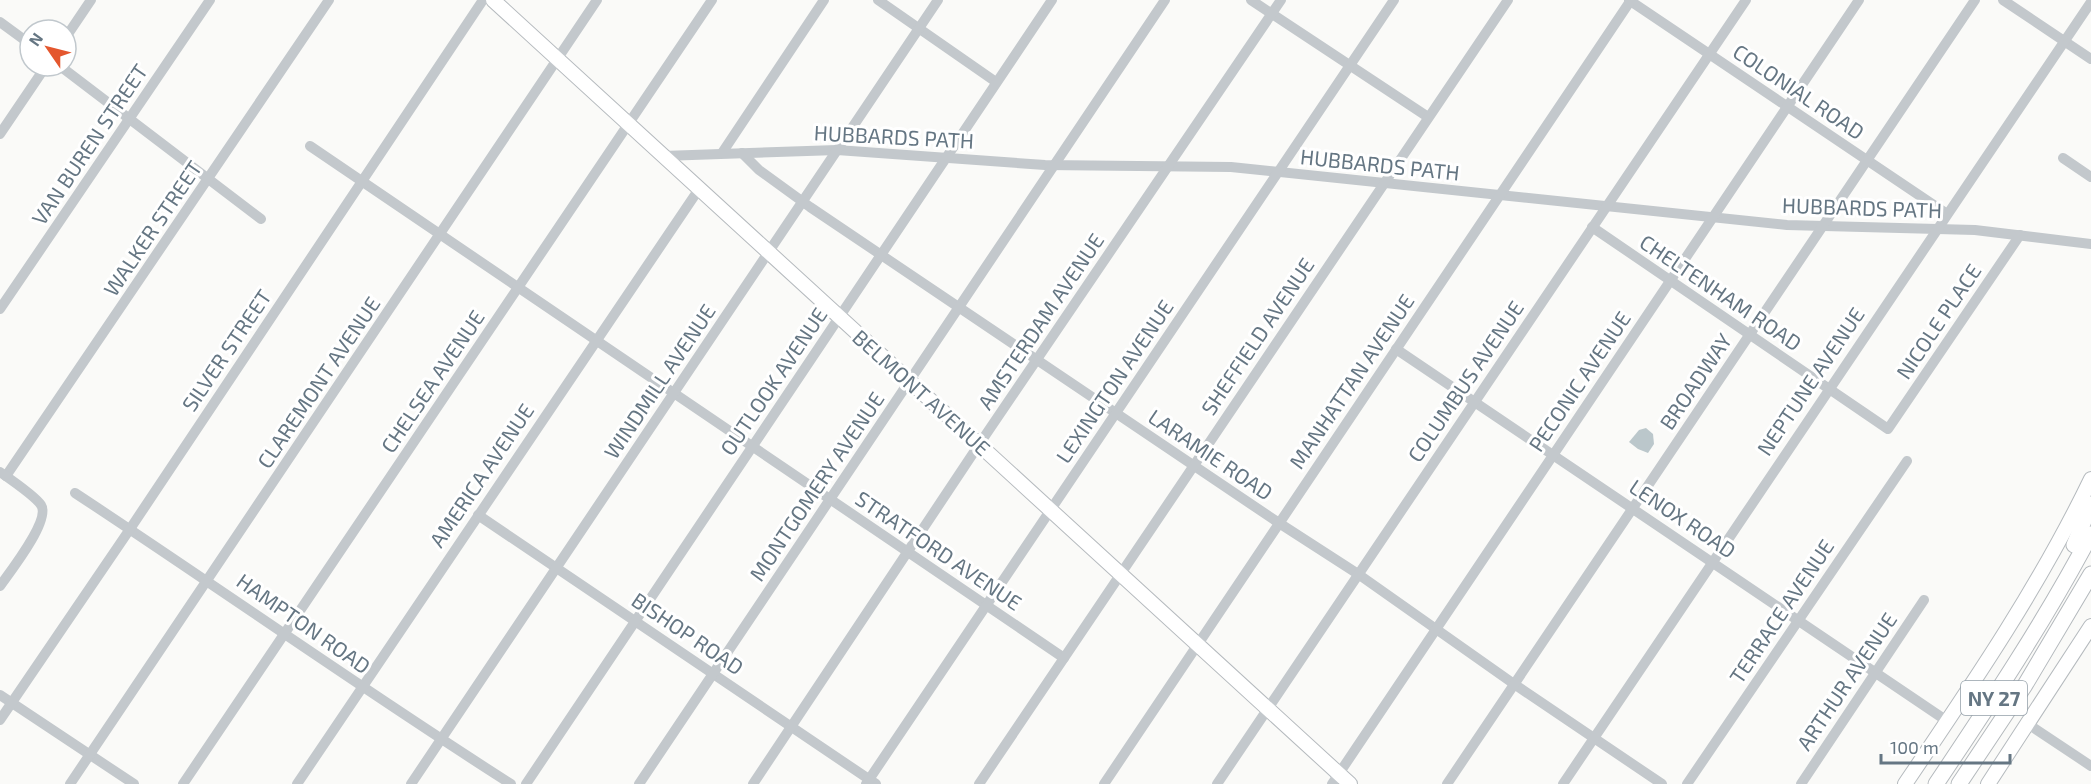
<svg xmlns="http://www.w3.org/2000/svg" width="2091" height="784" viewBox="0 0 2091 784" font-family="'Exo 2',sans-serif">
  <rect width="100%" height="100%" fill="#fafaf8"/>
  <path fill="#bbc7cb" d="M1646 428 1653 434 1654 444 1648 453 1638 449 1629 442 1639 430Z"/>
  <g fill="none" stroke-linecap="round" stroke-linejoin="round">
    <g stroke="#b5babe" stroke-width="16">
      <g id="major">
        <path d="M493 0 1350 784"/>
        <path d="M1905 784C1972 685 2039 587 2091 479"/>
        <path d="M1988 784 2091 626"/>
      </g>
    </g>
    <g stroke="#b4b9bd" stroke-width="17">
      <g id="highway">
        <path d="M2074 545 2091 504"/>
        <path d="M1936 784C1991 702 2045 621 2091 534"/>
        <path d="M1959 784 2025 685 2091 574"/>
      </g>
    </g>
    <g stroke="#c3c8cc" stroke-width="10">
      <path d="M878 0 996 82"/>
      <path d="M1251 0 1428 117"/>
      <path d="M1629 0 1947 214"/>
      <path d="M2003 0 2091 59"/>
      <path d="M0 22 30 44"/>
      <path d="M66 37 91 0"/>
      <path d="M60 66 261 219"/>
      <path d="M0 134 46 66"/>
      <path d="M310 146 1064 658"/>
      <path d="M722 153 824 0"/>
      <path d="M742 153 759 170 810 207 1279 523 1358 574 1514 684 1662 784"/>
      <path d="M663 156 837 150 1045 165 1231 167 1787 225 1975 230 2091 244"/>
      <path d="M2063 158 2091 177"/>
      <path d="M1592 227 1888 429 2020 235"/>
      <path d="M0 309 210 0"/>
      <path d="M1396 349 1947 721"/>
      <path d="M6 476 329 0"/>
      <path d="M75 493C221 589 363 690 511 784"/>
      <path d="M478 515 876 784"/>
      <path d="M0 586C10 572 51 520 41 505 35 496 10 479 0 472"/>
      <path d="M0 695 134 784"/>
      <path d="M0 720 130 529 483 0"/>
      <path d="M2028 724 2091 766"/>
      <path d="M70 784 597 0"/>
      <path d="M183 784 712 0"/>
      <path d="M297 784 699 189"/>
      <path d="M411 784 938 0"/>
      <path d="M526 784 1052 0"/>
      <path d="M639 784 1165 0"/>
      <path d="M753 784 974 452 1281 0"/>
      <path d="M866 784 1394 0"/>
      <path d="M979 784 1508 0"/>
      <path d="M1104 784 1631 0"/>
      <path d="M1217 784 1746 0"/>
      <path d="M1332 784 1859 0"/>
      <path d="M1447 784 1975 0"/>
      <path d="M1563 784 2091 2"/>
      <path d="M1687 784 1907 461"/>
      <path d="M1801 784 1924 600"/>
    </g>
    <use href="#major" stroke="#fff" stroke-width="14"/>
    <use href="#highway" stroke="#fff" stroke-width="15"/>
  </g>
  <g text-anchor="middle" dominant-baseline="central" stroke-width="6" stroke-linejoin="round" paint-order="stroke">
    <rect fill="#fff" stroke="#939fa8" stroke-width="1.5" x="1961" y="681" width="66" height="34" rx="4.5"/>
    <g font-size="20" font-weight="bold" fill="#657683">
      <text x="1994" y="698">NY 27</text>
    </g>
    <g font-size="21" fill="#657683" stroke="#fff">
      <text transform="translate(1799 91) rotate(34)">COLONIAL ROAD</text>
      <text transform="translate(894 136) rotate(3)">HUBBARDS PATH</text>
      <text transform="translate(89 144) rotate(-56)">VAN BUREN STREET</text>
      <text transform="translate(1380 164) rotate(6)">HUBBARDS PATH</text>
      <text transform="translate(1862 207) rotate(2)">HUBBARDS PATH</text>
      <text transform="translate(152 228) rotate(-56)">WALKER STREET</text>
      <text transform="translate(1721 292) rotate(34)">CHELTENHAM ROAD</text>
      <text transform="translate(1040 321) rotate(-56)">AMSTERDAM AVENUE</text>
      <text transform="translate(1938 321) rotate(-56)">NICOLE PLACE</text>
      <text transform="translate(1257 336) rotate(-56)">SHEFFIELD AVENUE</text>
      <text transform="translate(226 350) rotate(-56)">SILVER STREET</text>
      <text transform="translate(432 381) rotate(-56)">CHELSEA AVENUE</text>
      <text transform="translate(659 381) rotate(-56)">WINDMILL AVENUE</text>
      <text transform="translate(773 381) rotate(-56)">OUTLOOK AVENUE</text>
      <text transform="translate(1114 381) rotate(-56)">LEXINGTON AVENUE</text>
      <text transform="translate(1351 381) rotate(-56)">MANHATTAN AVENUE</text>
      <text transform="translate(1465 381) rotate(-56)">COLUMBUS AVENUE</text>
      <text transform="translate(1579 381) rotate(-56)">PECONIC AVENUE</text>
      <text transform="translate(1695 381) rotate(-56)">BROADWAY</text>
      <text transform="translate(1810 381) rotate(-56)">NEPTUNE AVENUE</text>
      <text transform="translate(318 382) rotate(-56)">CLAREMONT AVENUE</text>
      <text transform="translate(922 392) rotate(42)">BELMONT AVENUE</text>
      <text transform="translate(1211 454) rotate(34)">LARAMIE ROAD</text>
      <text transform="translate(481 475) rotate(-56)">AMERICA AVENUE</text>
      <text transform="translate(816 486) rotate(-56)">MONTGOMERY AVENUE</text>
      <text transform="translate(1683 518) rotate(34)">LENOX ROAD</text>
      <text transform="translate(939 550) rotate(34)">STRATFORD AVENUE</text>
      <text transform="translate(1781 611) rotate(-56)">TERRACE AVENUE</text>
      <text transform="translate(304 623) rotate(35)">HAMPTON ROAD</text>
      <text transform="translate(688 633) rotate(34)">BISHOP ROAD</text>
      <text transform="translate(1846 681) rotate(-56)">ARTHUR AVENUE</text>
    </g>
  </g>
  <g transform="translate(48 48) rotate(305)"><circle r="28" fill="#ffffff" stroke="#c1c8cd" stroke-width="1.5"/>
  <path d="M0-4.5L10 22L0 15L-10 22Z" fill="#e4572e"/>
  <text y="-9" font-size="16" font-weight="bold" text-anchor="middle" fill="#657683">N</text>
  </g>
  <path d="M1881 754v9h129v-9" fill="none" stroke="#657683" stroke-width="3"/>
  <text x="1890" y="754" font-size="18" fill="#657683" stroke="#ffffff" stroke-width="4.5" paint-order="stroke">100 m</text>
</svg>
